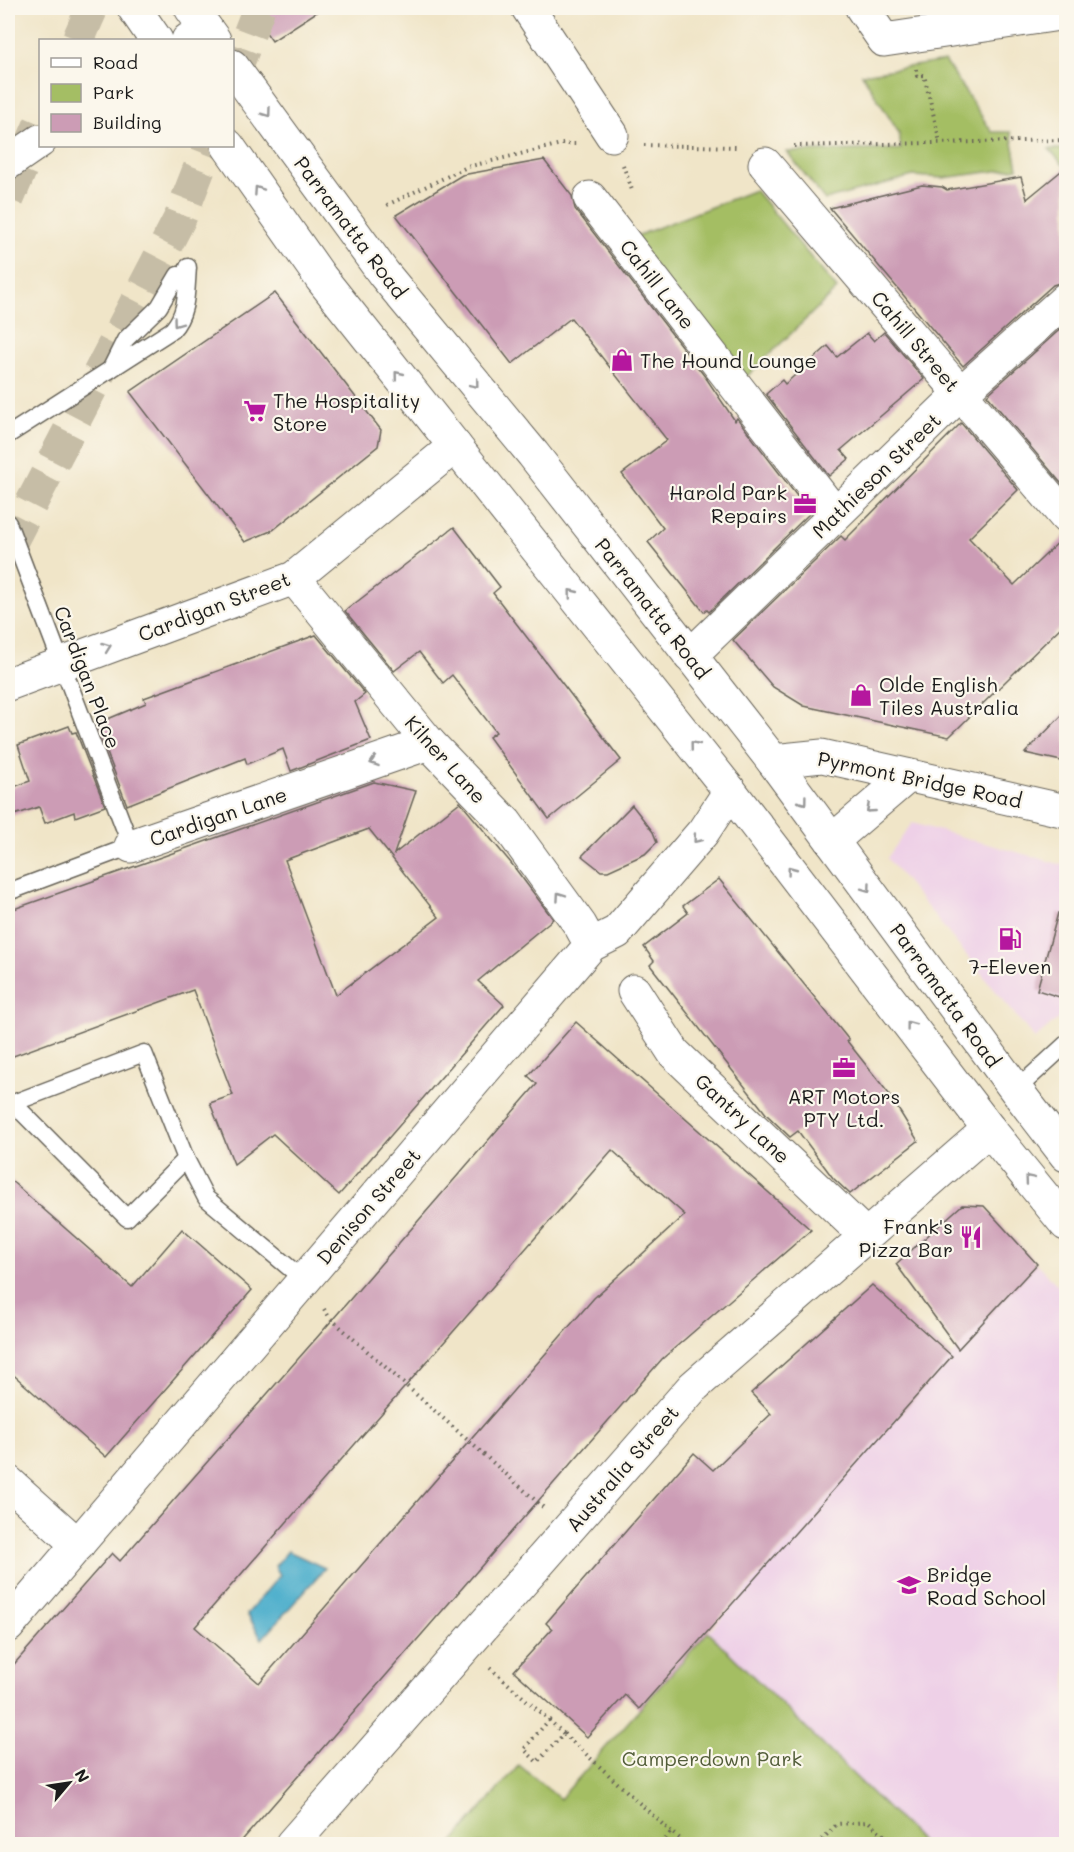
<svg xmlns="http://www.w3.org/2000/svg" width="1074" height="1852" viewBox="0 0 1074 1852" font-family="Mali,sans-serif">
  <rect width="100%" height="100%" fill="#fbf7ec"/>
  <filter id="ink" filterUnits="userSpaceOnUse"><feTurbulence type="fractalNoise" baseFrequency=".0167" numOctaves="2"/><feDisplacementMap in="SourceGraphic" scale="12" xChannelSelector="R" yChannelSelector="G"/><feConvolveMatrix kernelMatrix="1 2 1 2 8 2 1 2 1" color-interpolation-filters="sRGB"/></filter>
  <filter id="wash" filterUnits="userSpaceOnUse"><feTurbulence type="fractalNoise" baseFrequency=".008" numOctaves="4" result="noise"/><feDisplacementMap in="SourceGraphic" scale="24" xChannelSelector="R" yChannelSelector="G"/><feGaussianBlur stdDeviation="1.35" result="paint"/><feColorMatrix in="noise" values="0 0 0 0 0 0 0 0 0 0 0 0 0 0 0 0 0 1.4 0 .05"/><feComposite in="paint" operator="in"/></filter>
  <g filter="url(#wash)">
    <rect width="100%" height="100%" fill="#f0e5c8"/>
    <g fill="#eed0e7">
      <path d="M912 823 1066 866V1012L1035 1039 887 858Z"/>
      <path d="M1037 1264 1066 1294V1844H924L709 1632 998 1304Z"/>
    </g>
    <g fill="#a4be64" stroke="#606d40" stroke-width="1.5">
      <path d="M945 61 992 132H1011L1018 168 943 178 913 176 825 200 787 152 901 149 899 133 862 74Z"/>
      <path d="M1049 149H1066V168Z"/>
      <path d="M755 190 837 289 742 381 631 238Z"/>
      <path d="M708 1632 924 1844H451L519 1765 560 1799Z"/>
    </g>
    <path fill="#4eafcc" stroke="#356674" stroke-width="1.5" d="M288 1551 325 1568 262 1639 247 1614 280 1575 275 1566Z"/>
    <g id="blocks">
      <g fill="#cc9cb5" fill-rule="evenodd">
        <path d="M249 8H323L272 41Z"/>
        <path d="M544 160 572 196 575 209 706 378 735 421 737 418 810 513 709 612 707 610 704 612 648 542 663 528 622 474 667 440 571 318 512 364 396 215 462 175Z"/>
        <path d="M1066 167V281L1053 285 963 366 830 208 922 185 942 187 947 190 1021 177 1027 199Z"/>
        <path d="M275 293 381 430 378 446 273 530 245 542 130 392Z"/>
        <path d="M1066 324V489L987 395Z"/>
        <path d="M884 332 924 379 841 450 849 459 829 476 766 394 782 380 785 384 828 346 837 357 867 333 874 341Z"/>
        <path d="M961 423 1018 490 969 538 1014 585 1066 535V622L949 737 804 706 773 687 733 640 841 536 845 540Z"/>
        <path d="M454 527 500 587 493 593 621 760 549 819 489 737 496 732 452 675 443 683 419 652 394 671 345 611Z"/>
        <path d="M316 635 365 694 355 702 371 740 291 771 283 749 247 764 245 758 127 805 96 724 146 703 144 698Z"/>
        <path d="M1066 711V762L1025 753Z"/>
        <path d="M69 726 72 733 76 732 105 806 75 817 74 812 45 823 39 807 8 817V789L30 781 18 745Z"/>
        <path d="M374 782 416 791 394 854 460 802 511 863 553 919 478 981 504 1005 339 1195 273 1134 234 1164 210 1103 233 1095 193 990 8 1058V911ZM369 829 439 917 336 995 285 860Z"/>
        <path d="M632 805 653 832 657 842 645 854 608 871H601L582 856Z"/>
        <path d="M719 879 849 1040 847 1041 889 1094 918 1141 850 1194 833 1178 798 1131 790 1137 767 1115 650 965 654 961 644 947 688 913 683 906Z"/>
        <path d="M1058 913 1066 915V999L1037 990Z"/>
        <path d="M576 1022 811 1230 662 1359 238 1845H8V1671L112 1553 120 1561 320 1334 537 1084 528 1076ZM612 1150 685 1215 594 1298 259 1683 195 1627Z"/>
        <path d="M8 1178 132 1287 182 1229 252 1290 106 1457 8 1370Z"/>
        <path d="M962 1205 984 1206 1037 1264 958 1349 896 1264Z"/>
        <path d="M872 1285 952 1356 639 1709 625 1695 587 1737 514 1671 552 1629 546 1623 694 1453 713 1470 771 1414 751 1393Z"/>
      </g>
    </g>
  </g>
  <g filter="url(#ink)">
    <use href="#blocks" fill-opacity="0" stroke="#666258" stroke-width="1.5"/>
    <g fill="none" stroke-linecap="round" stroke-linejoin="round">
      <g stroke="#c6bda6" stroke-width="33" stroke-dasharray="33 16" stroke-linecap="butt">
        <path d="M78 40 92 8"/>
        <path d="M232 79 259 8"/>
        <path d="M8 199 40 124"/>
        <path d="M8 548 180 218 208 146"/>
      </g>
      <g stroke="#666258" stroke-width="19">
        <g id="lane">
          <path d="M110 370 125 340 159 307 178 275"/>
          <path d="M8 435 172 330C188 313 186 290 188 267"/>
          <path d="M8 523 131 846 8 892"/>
          <path d="M1016 1090 1066 1044"/>
          <path d="M13 1103 127 1218 186 1159"/>
          <path d="M8 1105 144 1053 186 1159 206 1198 304 1280"/>
        </g>
      </g>
      <g stroke="#666258" stroke-width="35">
        <g id="street">
          <path d="M528 8 612 135"/>
          <path d="M862 8 884 40 1066 13"/>
          <path d="M765 164 1066 517"/>
          <path d="M590 198 835 514"/>
          <path d="M294 578 429 743 506 823 580 925 591 945"/>
          <path d="M690 656 961 393 1066 299"/>
          <path d="M8 684 294 578 455 446"/>
          <path d="M131 846 429 743"/>
          <path d="M634 991 674 1053 865 1235"/>
          <path d="M8 1482 78 1545"/>
          <path d="M8 1626 591 945 617 932 703 832 730 791"/>
          <path d="M292 1844 693 1387 989 1129"/>
        </g>
      </g>
      <g stroke="#666258" stroke-width="35">
        <g id="secondary">
          <path d="M188 40 206 29"/>
          <path d="M8 163 40 141"/>
        </g>
      </g>
      <g stroke="#666258" stroke-width="35">
        <path id="primary" d="M773 761 822 756 1066 811"/>
      </g>
      <g stroke="#666258" stroke-width="35">
        <g id="highway">
          <path d="M134 8 156 40"/>
          <path d="M191 8 214 40"/>
          <path d="M232 66 384 274 533 454 773 761 1016 1090 1066 1155"/>
          <path d="M228 146 321 278 730 791 989 1129 1066 1224"/>
          <path d="M832 841 908 776"/>
        </g>
      </g>
      <g stroke="#666258" stroke-width="4" stroke-dasharray="1.5 4.5" stroke-linecap="butt">
        <path d="M916 69 917 76 924 75 940 142"/>
        <path d="M644 145 736 147"/>
        <path d="M794 146 1066 140"/>
        <path d="M623 165 632 190"/>
        <path d="M387 205 467 167 561 144H577"/>
        <path d="M324 1309 330 1318 543 1507"/>
        <path d="M490 1668 549 1720 524 1749 537 1762 564 1734 671 1832"/>
        <path d="M549 1720 564 1734"/>
        <path d="M662 1844 671 1832 687 1844"/>
        <path d="M818 1844 837 1824 869 1822 894 1844"/>
      </g>
      <use href="#lane" stroke="#fff" stroke-width="16"/>
      <use href="#street" stroke="#fff" stroke-width="33"/>
      <use href="#secondary" stroke="#fff" stroke-width="33"/>
      <use href="#primary" stroke="#fff" stroke-width="33"/>
      <use href="#highway" stroke="#fff" stroke-width="33"/>
    </g>
    <defs><path id="oneway-chevron" d="M-2-3.5L2.5 0L-2 3.5" fill="none" stroke-width="1.6" stroke-linecap="round" stroke-linejoin="round" transform="scale(1.5)"/></defs>
    <g stroke="#999">
      <use href="#oneway-chevron" transform="translate(267 113) rotate(54)"/>
      <use href="#oneway-chevron" transform="translate(258 190) rotate(-124)"/>
      <use href="#oneway-chevron" transform="translate(177 323) rotate(126)"/>
      <use href="#oneway-chevron" transform="translate(398 375) rotate(-129)"/>
      <use href="#oneway-chevron" transform="translate(475 384) rotate(51)"/>
      <use href="#oneway-chevron" transform="translate(572 593) rotate(-129)"/>
      <use href="#oneway-chevron" transform="translate(107 647) rotate(-20)"/>
      <use href="#oneway-chevron" transform="translate(694 745) rotate(-129)"/>
      <use href="#oneway-chevron" transform="translate(374 762) rotate(161)"/>
      <use href="#oneway-chevron" transform="translate(803 801) rotate(53)"/>
      <use href="#oneway-chevron" transform="translate(870 809) rotate(139)"/>
      <use href="#oneway-chevron" transform="translate(697 839) rotate(130)"/>
      <use href="#oneway-chevron" transform="translate(791 870) rotate(-127)"/>
      <use href="#oneway-chevron" transform="translate(867 888) rotate(54)"/>
      <use href="#oneway-chevron" transform="translate(560 896) rotate(-125)"/>
      <use href="#oneway-chevron" transform="translate(910 1025) rotate(-127)"/>
      <use href="#oneway-chevron" transform="translate(1029 1179) rotate(-130)"/>
    </g>
  </g>
  <defs>
    <g id="shop-bare" transform="scale(1.8)"><path d="M-5-2.5h2.3a2.7 3.5 0 0 1 5.4 0H5L5.5 6h-11ZM-1.5-2.5h3a1.5 2.3 0 0 0-3 0Z" fill="#b5179e" stroke="#fbf7ec" stroke-width="2.5" paint-order="stroke"/></g>
    <g id="supermarket-bare" transform="scale(1.8)"><path d="M-6-5.5h2.5l.6 2H6L4.5 2H-2.5L-4.4-4H-6ZM-1.5 3.2a1.3 1.3 0 1 0 .1 0ZM3 3.2a1.3 1.3 0 1 0 .1 0Z" fill="#b5179e" stroke="#fbf7ec" stroke-width="2.5" paint-order="stroke"/></g>
    <g id="office-bare" transform="scale(1.8)"><path d="M-6-3h4V-5.5h4V-3h4V5H-6ZM-1-4.5V-3h2v-1.5ZM-6 0V1H6V0Z" fill="#b5179e" stroke="#fbf7ec" stroke-width="2.5" paint-order="stroke"/></g>
    <g id="fuel-bare" transform="scale(1.8)"><path d="M-5.5-6h7V0h2V4h1.3V-2.5L3-4.5l.8-.8L6-3V5H2.5V1h-1V6h-7ZM-4.2-4.7v3.2H.2V-4.7Z" fill="#b5179e" stroke="#fbf7ec" stroke-width="2.5" paint-order="stroke"/></g>
    <g id="restaurant-bare" transform="scale(1.8)"><path d="M-5-6h1v4h1v-4h1v4h1v-4h1v5L-1.5 .5V6h-2V.5L-5-1ZM5-6V6H3V1.5H1.5Q1.5-4 5-6Z" fill="#b5179e" stroke="#fbf7ec" stroke-width="2.5" paint-order="stroke"/></g>
    <g id="school-bare" transform="scale(1.8)"><path d="M0-5L7-2L0 1L-7-2ZM-4 1L0 2.5L4 1V4Q0 6-4 4Z" fill="#b5179e" stroke="#fbf7ec" stroke-width="2.5" paint-order="stroke"/></g>
  </defs>
  <g fill-rule="evenodd">
    <use href="#shop-bare" x="622" y="360"/>
    <use href="#supermarket-bare" x="255" y="411"/>
    <use href="#office-bare" x="805" y="504"/>
    <use href="#shop-bare" x="861" y="695"/>
    <use href="#fuel-bare" x="1010" y="939"/>
    <use href="#office-bare" x="844" y="1068"/>
    <use href="#restaurant-bare" x="971" y="1237"/>
    <use href="#school-bare" x="909" y="1585"/>
  </g>
  <g text-anchor="middle" dominant-baseline="central" stroke-width="4.5" stroke-linejoin="round" paint-order="stroke">
    <g font-size="20" fill="#1c1c1c" stroke="#fbf7ec">
      <text transform="translate(351 227) rotate(53)">Parramatta Road</text>
      <text transform="translate(658 284) rotate(52)">Cahill Lane</text>
      <text transform="translate(916 341) rotate(50)">Cahill Street</text>
      <text transform="translate(876 475) rotate(-44)">Mathieson Street</text>
      <text transform="translate(214 606) rotate(-21)">Cardigan Street</text>
      <text transform="translate(653 608) rotate(52)">Parramatta Road</text>
      <text transform="translate(88 677) rotate(69)">Cardigan Place</text>
      <text transform="translate(446 759) rotate(48)">Kilner Lane</text>
      <text transform="translate(920 779) rotate(12)">Pyrmont Bridge Road</text>
      <text transform="translate(218 816) rotate(-19)">Cardigan Lane</text>
      <text transform="translate(946 995) rotate(54)">Parramatta Road</text>
      <text transform="translate(743 1118) rotate(43)">Gantry Lane</text>
      <text transform="translate(368 1206) rotate(-49)">Denison Street</text>
      <text transform="translate(622 1468) rotate(-49)">Australia Street</text>
    </g>
    <g font-size="20" fill="#1c1c1c" stroke="#fbf7ec" text-anchor="start">
      <text x="640" y="360">The Hound Lounge</text>
      <text x="273" y="400">The Hospitality<tspan x="273" dy="23">Store</tspan></text>
      <text x="787" y="492" text-anchor="end">Harold Park<tspan x="787" dy="23">Repairs</tspan></text>
      <text x="879" y="684">Olde English<tspan x="879" dy="23">Tiles Australia</tspan></text>
      <text x="1010" y="966" text-anchor="middle">7-Eleven</text>
      <text x="844" y="1096" text-anchor="middle">ART Motors<tspan x="844" dy="23">PTY Ltd.</tspan></text>
      <text x="953" y="1226" text-anchor="end">Frank's<tspan x="953" dy="23">Pizza Bar</tspan></text>
      <text x="927" y="1574">Bridge<tspan x="927" dy="23">Road School</tspan></text>
    </g>
    <g font-size="20" fill="#525d39" stroke="#fbf7ec">
      <text x="712" y="1758">Camperdown Park</text>
    </g>
  </g>
  <rect width="1074" height="1852" fill="none" stroke="#fbf7ec" stroke-width="30"/>
  <rect x="39" y="39" width="195" height="108" fill="#fbf7ec" stroke="#a29f99" stroke-width="1.5"/>
  <rect x="51" y="58" width="30" height="9" fill="#ffffff" stroke="#a29f99" stroke-width="1.5"/>
  <text x="93" y="69" font-size="18" fill="#1c1c1c">Road</text>
  <rect x="51" y="84" width="30" height="18" fill="#a4be64" stroke="#a29f99" stroke-width="1.5"/>
  <text x="93" y="99" font-size="18" fill="#1c1c1c">Park</text>
  <rect x="51" y="114" width="30" height="18" fill="#cc9cb5" stroke="#a29f99" stroke-width="1.5"/>
  <text x="93" y="129" font-size="18" fill="#1c1c1c">Building</text>
  <g transform="translate(69 1783) rotate(61)" stroke="#fbf7ec" stroke-width="4.5" paint-order="stroke">
  <path d="M0-4.5L10 22L0 15L-10 22Z" fill="#1c1c1c"/>
  <text y="-9" font-size="16" font-weight="bold" text-anchor="middle" fill="#1c1c1c">N</text>
  </g>
</svg>
